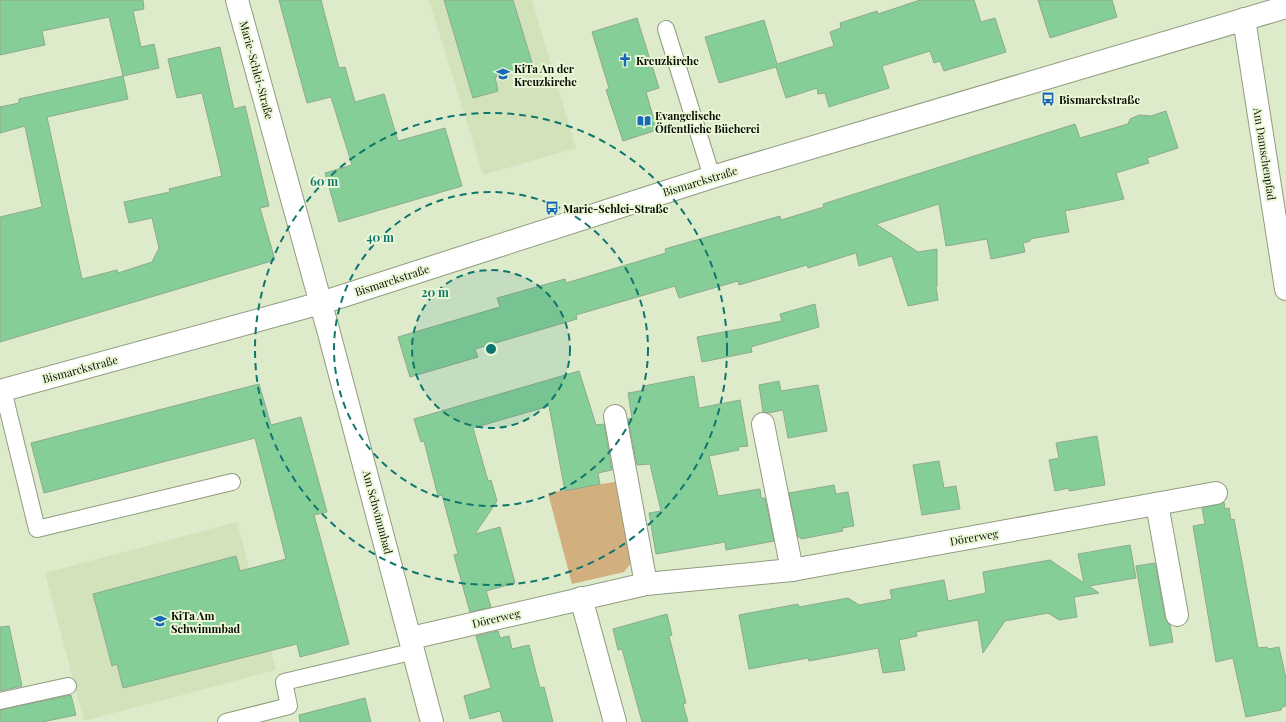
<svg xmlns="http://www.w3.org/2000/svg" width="1286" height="722" viewBox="0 0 1286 722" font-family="'Playfair Display',serif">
  <rect width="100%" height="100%" fill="#ddebcb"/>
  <g fill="#d2e2bb">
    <path d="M429 0H532L576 148 483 175Z"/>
    <path d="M237 522 276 670 84 721 45 573Z"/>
  </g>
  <path fill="#d2af7e" d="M620 481 634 559 624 572 572 584 548 493Z"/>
  <g fill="#86ce97" stroke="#8da992">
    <path d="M0 0H143L144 9 133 11 141 47 154 44 159 68 123 76 109 17 42 31 45 45 0 55Z"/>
    <path d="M279 0H321L339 68 345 67 355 102 384 94 398 141 445 128 462 186 339 222 325 173 352 165 331 97 307 103Z"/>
    <path d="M444 0H513L533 66 495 77 498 91 473 98Z"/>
    <path d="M920 0H974L981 22 995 18 1006 52 944 71 940 61 934 63 930 51 882 66 889 88 829 107 825 93 818 94 817 88 786 98 776 67 719 83 705 37 764 20 777 64 834 46 830 32 841 28 840 23 877 11 878 14Z"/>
    <path d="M1038 0H1112L1117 17 1050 38Z"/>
    <path d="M637 18 659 88 646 92 657 130 623 141 606 90 609 88 592 32Z"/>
    <path d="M220 47 234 109 245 106 269 206 260 208 275 260 0 342V217L42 207 25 126 0 133V107L19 103V99L123 76 128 99 47 117 82 279 117 270 118 273 152 262 159 248 152 218 129 223 124 202 170 192 169 189 222 176 202 93 177 98 168 59Z"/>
    <path d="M1166 111 1178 148 1147 158 1149 163 1116 173 1124 199 1065 211 1069 232 1030 239V241L1023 243 1025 252 991 259 987 239 946 246 939 204 876 224 918 252 937 249V286L936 287 938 300 908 306 892 256 859 266 856 253 808 268 807 265 739 285 738 281 679 298 675 286 576 315 577 319 475 349 478 357 410 377 398 337 500 307 497 298 565 279 566 283 666 253 665 249 780 216 781 220 824 207 823 204 1075 124 1080 138 1128 124 1130 119 1139 115 1151 116Z"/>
    <path d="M815 304 819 327 751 347 752 352 702 362 697 337 782 321 780 314Z"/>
    <path d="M579 371 596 425 604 424 612 470 598 473 600 484 565 491 549 406 473 428 488 481 491 480 497 501 475 534 500 527 515 583 486 591 491 607 470 612 454 555 458 554 442 495 438 496 424 441 421 442 414 419Z"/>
    <path d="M694 376 699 408 740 400 748 446 738 447 739 450 709 456 718 496 760 489 761 498H765L774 541 726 550 725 542 656 554 649 513 661 511 650 464 637 465 628 419 632 418 628 393 645 390 644 386Z"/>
    <path d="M779 381 781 391 818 385 827 431 788 438 783 410 768 413 763 412 759 385Z"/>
    <path d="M259 384 271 425 301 417 327 512 314 515 349 644 300 657 297 644 123 688 117 664 112 666 93 594 236 556 240 571 286 559 255 438 44 493 31 443Z"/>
    <path d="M1097 436 1105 485 1069 491V488L1055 491 1049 460 1059 458 1056 443Z"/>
    <path d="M939 461 944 488 956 486 960 509 922 515 913 465Z"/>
    <path d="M834 485 836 494 848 492 854 526 842 528 843 531 801 539 800 537H798L789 493Z"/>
    <path d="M1224 502 1225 509 1229 508 1231 520 1234 519 1258 648 1267 647 1269 649 1279 647 1286 678V706L1282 707 1281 710 1246 717 1233 658 1216 662 1193 526 1205 524 1202 508Z"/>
    <path d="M1130 545 1136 578 1089 586 1099 593 1074 597 1077 617 1059 620 1048 613 1005 621 983 653 978 620 916 632 917 636 899 640 905 670 883 673 878 648 809 661 808 658 749 669 739 615 798 604 799 607 848 598 859 605 892 599 890 590 944 580 948 601 986 593 983 572 1050 560 1084 583 1078 554Z"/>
    <path d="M1155 563 1165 617 1170 625 1173 642 1150 646 1136 566Z"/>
    <path d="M667 614 672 635 669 636 686 703 683 704 688 722H642L622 649 618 650 613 629Z"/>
    <path d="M9 626 22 686 0 691V627Z"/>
    <path d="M498 631 500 638 509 636 512 649 529 645 540 688 544 687 553 722H503L500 711 470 719 464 696 491 688 476 636Z"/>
    <path d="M71 695 76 715 42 722H0V710Z"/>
    <path d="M365 698 371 722H300L299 715Z"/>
  </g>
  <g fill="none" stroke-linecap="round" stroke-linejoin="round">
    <g stroke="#909c7e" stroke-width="18">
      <g id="service">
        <path d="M666 29 712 177"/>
        <path d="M3 390 37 529 232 482"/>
        <path d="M0 701 68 686"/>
        <path d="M226 722 289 706 284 682 415 651"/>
      </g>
    </g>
    <g stroke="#909c7e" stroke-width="24">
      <g id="minor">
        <path d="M237 0 329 333 432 722"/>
        <path d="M1244 19 1286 289"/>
        <path d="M615 416 646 584"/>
        <path d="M763 424 792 570"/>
        <path d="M1157 504 1177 615"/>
        <path d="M581 598 615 722"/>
        <path d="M411 638 646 584 792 570 1216 493"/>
      </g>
    </g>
    <g stroke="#909c7e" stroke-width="24">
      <path id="tertiary" d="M0 391 321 303 712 177 1286 7"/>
    </g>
    <use href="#service" stroke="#fff" stroke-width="16"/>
    <use href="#minor" stroke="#fff" stroke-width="22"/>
    <use href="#tertiary" stroke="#fff" stroke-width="22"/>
  </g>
  <circle cx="491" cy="349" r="79" fill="#0f766e" fill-opacity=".12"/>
  <g fill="none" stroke="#0f766e" stroke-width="2" stroke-dasharray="7 5">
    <circle cx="491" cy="349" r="79"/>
    <circle cx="491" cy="349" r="157"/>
    <circle cx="491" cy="349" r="236"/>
  </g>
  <defs>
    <g id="church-bare" transform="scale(1.08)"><path d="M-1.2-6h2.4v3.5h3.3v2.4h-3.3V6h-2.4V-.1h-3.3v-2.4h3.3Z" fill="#176ab8" stroke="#ebf8d8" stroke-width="2.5" paint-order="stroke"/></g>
    <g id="school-bare" transform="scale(1.08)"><path d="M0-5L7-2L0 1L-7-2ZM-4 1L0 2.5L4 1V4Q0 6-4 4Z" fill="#176ab8" stroke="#ebf8d8" stroke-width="2.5" paint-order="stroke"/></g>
    <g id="bus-bare" transform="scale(1.08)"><path d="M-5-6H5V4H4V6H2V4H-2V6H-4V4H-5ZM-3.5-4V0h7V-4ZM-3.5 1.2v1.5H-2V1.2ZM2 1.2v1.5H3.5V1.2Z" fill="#176ab8" stroke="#ebf8d8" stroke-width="2.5" paint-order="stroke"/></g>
    <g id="library-bare" transform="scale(1.08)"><path d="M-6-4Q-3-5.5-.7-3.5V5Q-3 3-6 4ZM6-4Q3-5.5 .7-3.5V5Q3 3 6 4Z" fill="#176ab8" stroke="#ebf8d8" stroke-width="2.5" paint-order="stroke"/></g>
  </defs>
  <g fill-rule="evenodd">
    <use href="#church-bare" x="625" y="60"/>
    <use href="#school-bare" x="503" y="74"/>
    <use href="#bus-bare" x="1048" y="99"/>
    <use href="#library-bare" x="644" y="121"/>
    <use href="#bus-bare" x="552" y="208"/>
    <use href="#school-bare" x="160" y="621"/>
  </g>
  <g text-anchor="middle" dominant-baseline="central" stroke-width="4" stroke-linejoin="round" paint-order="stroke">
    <g font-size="11" font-weight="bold" fill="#090d04" stroke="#ebf8d8" text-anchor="start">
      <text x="636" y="60">Kreuzkirche</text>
      <text x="514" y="68">KiTa An der<tspan x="514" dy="13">Kreuzkirche</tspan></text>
      <text x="1059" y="99">Bismarckstraße</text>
      <text x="655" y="115">Evangelische<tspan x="655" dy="13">Öffentliche Bücherei</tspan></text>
      <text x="563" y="208">Marie-Schlei-Straße</text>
      <text x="171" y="615">KiTa Am<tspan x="171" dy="13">Schwimmbad</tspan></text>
    </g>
    <g font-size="11" fill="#090d04" stroke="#ebf8d8">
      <text transform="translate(257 70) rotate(75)">Marie-Schlei-Straße</text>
      <text transform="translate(1265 154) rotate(81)">Am Damschenpfad</text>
      <text transform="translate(700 181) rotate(-17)">Bismarckstraße</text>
      <text transform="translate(392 280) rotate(-18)">Bismarckstraße</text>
      <text transform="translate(80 369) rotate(-15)">Bismarckstraße</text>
      <text transform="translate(378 512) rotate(75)">Am Schwimmbad</text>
      <text transform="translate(974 537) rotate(-10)">Dörerweg</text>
      <text transform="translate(496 618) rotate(-13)">Dörerweg</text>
    </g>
  </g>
  <circle cx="491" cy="349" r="6" fill="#0f766e" stroke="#ebf8d8" stroke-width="2"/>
  <g font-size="12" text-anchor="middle" font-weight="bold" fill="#0f766e" stroke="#ebf8d8" stroke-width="4" stroke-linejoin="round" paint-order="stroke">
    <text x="324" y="186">60 m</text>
    <text x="380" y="242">40 m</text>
    <text x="435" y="297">20 m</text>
  </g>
</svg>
